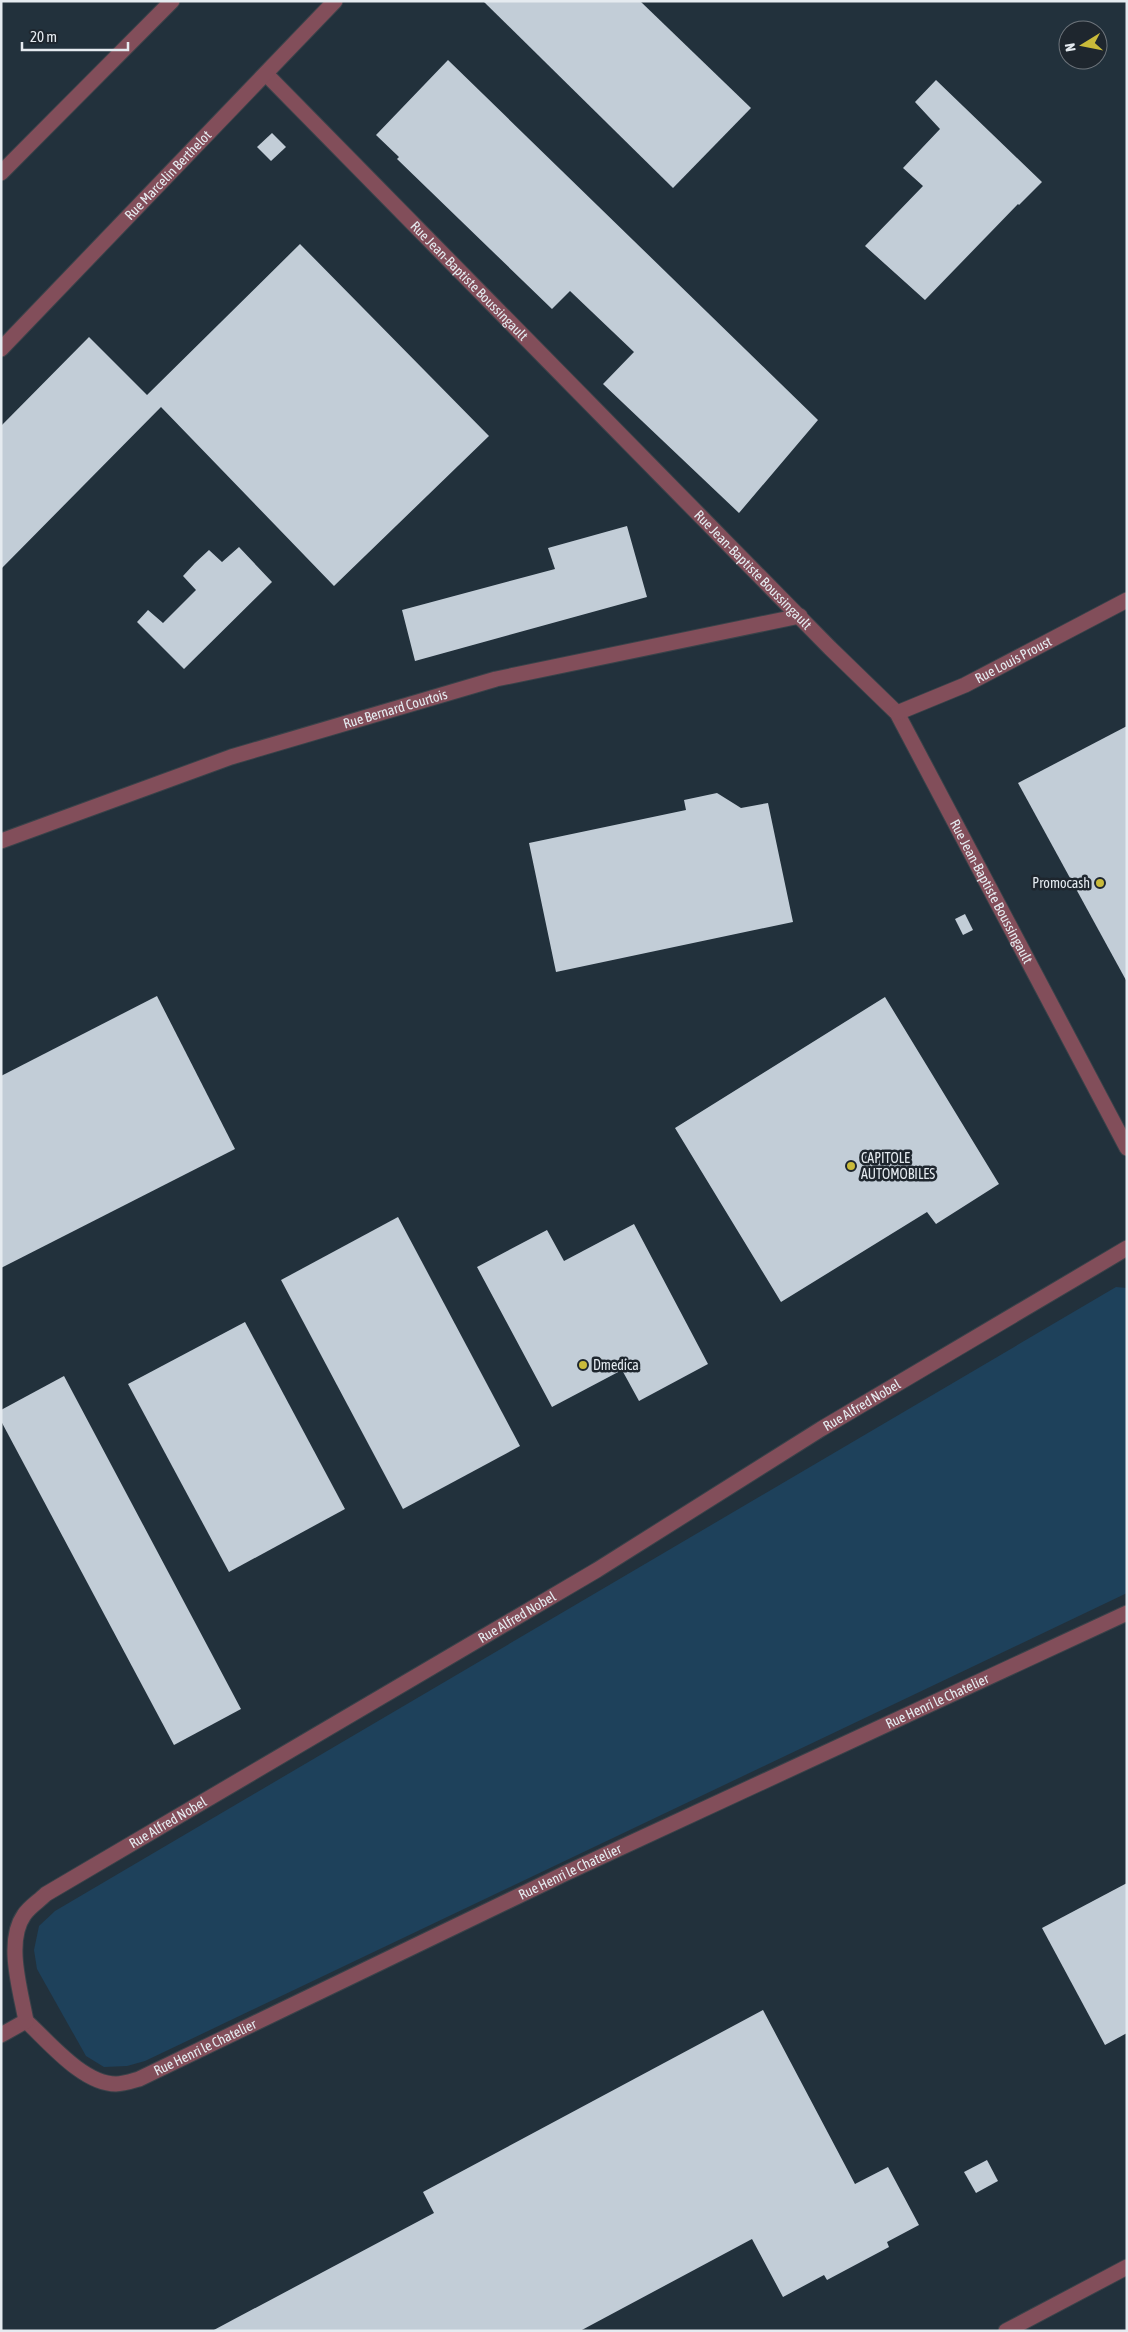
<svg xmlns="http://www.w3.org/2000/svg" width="1128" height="2332" viewBox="0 0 1128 2332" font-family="'Asap Condensed',sans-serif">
  <rect width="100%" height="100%" fill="#1e262e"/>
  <path fill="#22313c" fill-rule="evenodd" d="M1 1H1127V2331H1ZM1068 30H1098V60H1068Z"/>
  <path fill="#1e415b" d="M1116 1287 1127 1288V1593L145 2061 127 2066 104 2067 86 2056 37 1969 34 1950 39 1926 55 1911Z"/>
  <g fill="#c2cdd7">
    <path d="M483 1H640L751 108 673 188Z"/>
    <path d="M448 60 818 420 739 513 603 384 634 352 570 291 552 309 397 159 399 157 376 135Z"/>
    <path d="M936 80 1042 182 1019 205 1018 204 925 300 865 246 923 186 903 168 940 129 915 102Z"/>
    <path d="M272 133 286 147 271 161 257 147Z"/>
    <path d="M300 244 489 436 334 586 161 407 1 569V426L89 337 147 395Z"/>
    <path d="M627 526 647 597 415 661 402 610 555 569 548 548Z"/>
    <path d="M239 547 272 582 184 669 137 622 148 610 163 623 196 590 183 576 195 563 209 550 222 562Z"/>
    <path d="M1127 726V982L1018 783Z"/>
    <path d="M717 793 741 808 768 803 793 922 556 972 529 843 686 810 684 800Z"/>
    <path d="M965 914 973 930 963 935 955 919Z"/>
    <path d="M157 996 235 1149 1 1268V1076Z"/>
    <path d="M885 997 999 1184 936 1224 927 1212 781 1302 675 1128Z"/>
    <path d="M398 1217 520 1446 403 1509 281 1280Z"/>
    <path d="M634 1224 708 1364 639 1401 622 1370 552 1407 477 1267 547 1230 564 1261Z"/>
    <path d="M245 1322 345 1509 229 1572 128 1384Z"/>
    <path d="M64 1376 241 1709 174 1745 1 1421V1410Z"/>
    <path d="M1127 1883V2033L1105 2045 1042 1928Z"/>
    <path d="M763 2010 855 2184 888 2167 919 2225 887 2242 889 2247 827 2280 824 2275 783 2297 752 2239 580 2331H212L434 2213 423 2192Z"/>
    <path d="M987 2160 998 2181 976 2193 964 2172Z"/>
  </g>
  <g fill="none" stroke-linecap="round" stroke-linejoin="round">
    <g stroke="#3a4249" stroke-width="17">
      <g id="minor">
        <path id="s1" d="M266 74 830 648 897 713 1127 1148"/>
        <path d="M1 173 172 1"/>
        <path id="s2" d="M1 349 335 1"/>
        <path id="s3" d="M897 713 965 685 1127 600"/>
        <path id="s4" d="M1 841 231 757 496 679 800 616"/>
        <path id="s5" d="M26 2021C49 2042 83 2084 116 2084 123 2084 132 2081 139 2079L566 1873 1127 1613"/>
        <path id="s6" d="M1 2035 26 2021C21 1992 5 1942 24 1915 29 1907 39 1901 46 1894L597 1570 821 1429 1127 1248"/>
        <path d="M1006 2331 1127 2267"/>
      </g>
    </g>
    <use href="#minor" stroke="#824e5a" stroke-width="15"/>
  </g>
  <g fill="#c9ba3a" stroke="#1e262e" stroke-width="2">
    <circle cx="1100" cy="883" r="5"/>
    <circle cx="851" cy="1166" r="5"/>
    <circle cx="583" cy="1365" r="5"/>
  </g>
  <g text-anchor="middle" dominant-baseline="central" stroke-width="5" stroke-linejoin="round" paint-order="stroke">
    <g font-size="14" fill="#e5ebf0" stroke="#1e262e">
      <text stroke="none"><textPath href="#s2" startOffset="241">Rue Marcelin Berthelot</textPath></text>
      <text stroke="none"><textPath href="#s1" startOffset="290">Rue Jean-Baptiste Boussingault</textPath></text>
      <text stroke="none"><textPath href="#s1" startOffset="695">Rue Jean-Baptiste Boussingault</textPath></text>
      <text stroke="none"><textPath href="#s3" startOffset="128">Rue Louis Proust</textPath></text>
      <text stroke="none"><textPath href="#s4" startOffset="416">Rue Bernard Courtois</textPath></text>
      <text stroke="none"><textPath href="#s1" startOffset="1100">Rue Jean-Baptiste Boussingault</textPath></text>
      <text stroke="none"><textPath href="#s6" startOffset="1119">Rue Alfred Nobel</textPath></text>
      <text stroke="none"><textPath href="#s6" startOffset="714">Rue Alfred Nobel</textPath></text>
      <text stroke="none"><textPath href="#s5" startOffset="1019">Rue Henri le Chatelier</textPath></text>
      <text stroke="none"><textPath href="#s6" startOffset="309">Rue Alfred Nobel</textPath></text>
      <text stroke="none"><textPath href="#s5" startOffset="614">Rue Henri le Chatelier</textPath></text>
      <text stroke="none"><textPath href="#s5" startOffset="209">Rue Henri le Chatelier</textPath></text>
    </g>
    <g font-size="14" fill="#e5ebf0" stroke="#1e262e" text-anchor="start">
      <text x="1090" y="883" text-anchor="end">Promocash</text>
      <text x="861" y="1158">CAPITOLE<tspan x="861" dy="16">AUTOMOBILES</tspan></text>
      <text x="593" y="1365">Dmedica</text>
    </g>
  </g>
  <rect width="1128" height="2332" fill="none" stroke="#e5ebf0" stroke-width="5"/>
  <g transform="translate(1083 45) rotate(260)"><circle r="24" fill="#1e262e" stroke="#6e757c"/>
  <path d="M0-4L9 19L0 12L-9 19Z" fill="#c9ba3a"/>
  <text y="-8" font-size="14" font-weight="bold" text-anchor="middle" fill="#e5ebf0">N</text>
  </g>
  <path d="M22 42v8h106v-8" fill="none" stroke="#e5ebf0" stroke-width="2.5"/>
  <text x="30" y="42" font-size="15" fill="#e5ebf0" stroke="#1e262e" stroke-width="4" paint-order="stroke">20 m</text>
</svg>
